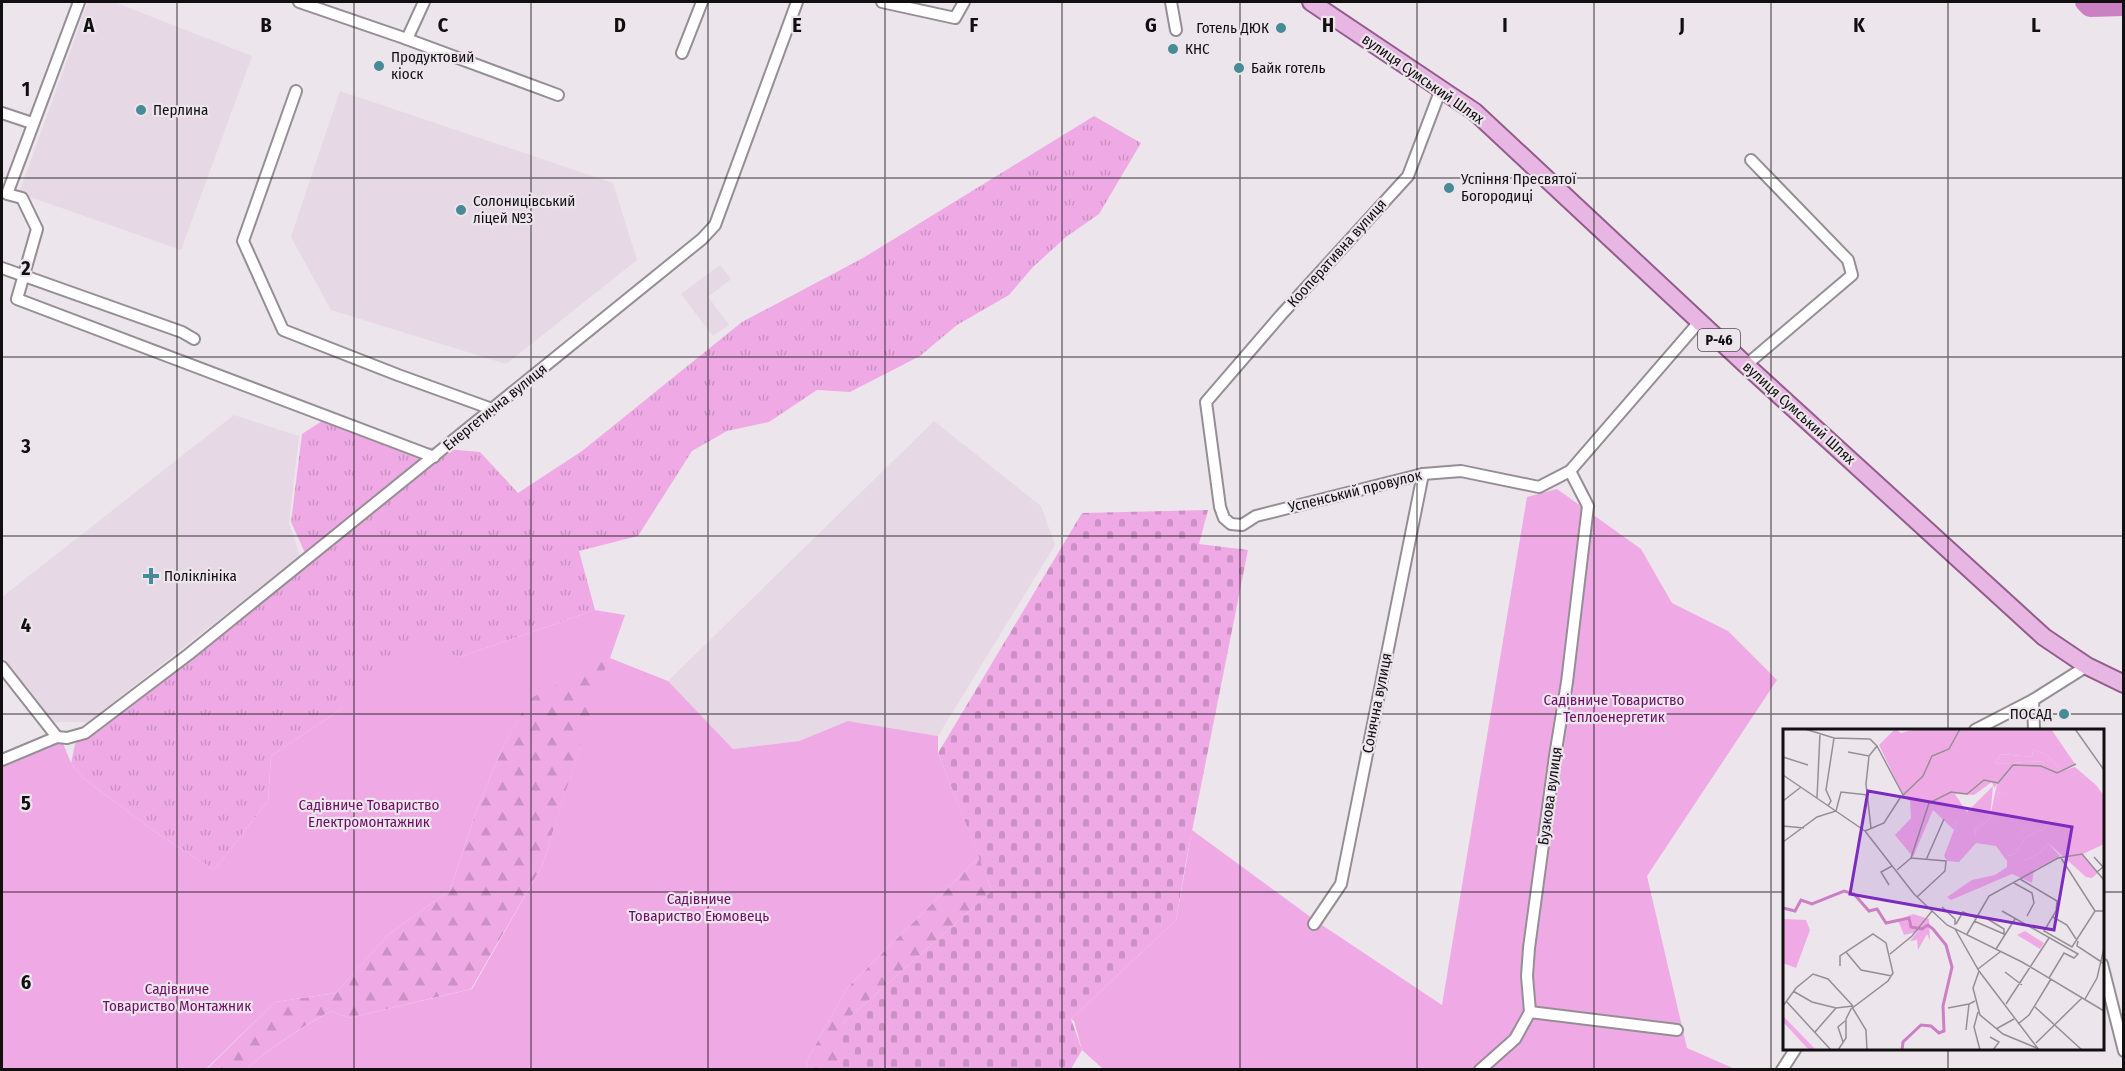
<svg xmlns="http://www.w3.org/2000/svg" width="2125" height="1071" viewBox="0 0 2125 1071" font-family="'Fira Sans Condensed',sans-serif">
  <defs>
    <pattern id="forest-firs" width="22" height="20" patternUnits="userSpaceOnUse" patternTransform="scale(1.5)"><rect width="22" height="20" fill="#efaae6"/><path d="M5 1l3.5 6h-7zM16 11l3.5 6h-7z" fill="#cc91c4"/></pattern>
    <pattern id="cemetery-stones" width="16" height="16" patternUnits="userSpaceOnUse" patternTransform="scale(1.5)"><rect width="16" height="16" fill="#efaae6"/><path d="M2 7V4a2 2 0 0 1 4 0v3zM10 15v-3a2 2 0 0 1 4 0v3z" fill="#cc91c4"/></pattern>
    <pattern id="park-tufts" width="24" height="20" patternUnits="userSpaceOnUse" patternTransform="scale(1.5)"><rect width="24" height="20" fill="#efaae6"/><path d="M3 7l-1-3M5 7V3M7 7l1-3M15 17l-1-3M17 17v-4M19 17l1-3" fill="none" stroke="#cc91c4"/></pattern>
  </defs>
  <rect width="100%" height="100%" fill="#ede5ec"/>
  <g fill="#e6d8e4">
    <path d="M88 2H114L252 56 181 250 19 193Z"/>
    <path d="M340 91 613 183 637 260 506 364 331 310 291 237Z"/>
    <path d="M720 265 731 279 708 297 729 325 713 336 681 294Z"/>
    <path d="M234 415 299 436 289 523 300 556 88 722H53L2 657V597Z"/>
    <path d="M934 421 1041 506 1055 545 938 736 848 721 799 741 733 749 668 681Z"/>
  </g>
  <g fill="url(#forest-firs)">
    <path d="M609 658 542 866 471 989 349 1018 331 1011C300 1028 273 1046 246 1069L206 1070 275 1002 336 993 389 934 450 890 475 814 501 751 529 698Z"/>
    <path d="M979 857 992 891 842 1024V1069H808L806 1062 847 988Z"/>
  </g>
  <path fill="url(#cemetery-stones)" d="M1208 510 1199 544 1248 550 1186 861 1176 920 1071 1019 1082 1050 1071 1069H842V1024L992 891 938 753 1082 513Z"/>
  <path fill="url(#park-tufts)" d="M1094 116 1141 143 1099 214 1066 237 1033 267 1009 295 957 325 920 356 850 392 817 390 769 422 727 431 692 451 638 536 579 551 595 610 460 657 340 710 271 756 268 801 214 870 157 833 83 778 71 763 75 744 310 564 291 522 302 434 322 421 403 445 480 452 518 493 582 451 742 322 863 258Z"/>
  <g fill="#efaae6">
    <path d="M1557 489 1641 549 1672 603 1728 631 1777 680 1647 876 1687 1048 1735 1069H1103L1082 1050 1074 1021 1071 1019 1176 920 1192 830 1316 921 1442 1005 1527 497Z"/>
    <path d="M595 610 625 615 610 658 668 681 733 749 799 741 848 721 938 736V753L979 857 847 988 806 1062 808 1069H246C273 1046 301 1028 331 1011L349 1018 472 989 542 866 608 659 529 699 501 751 475 814 450 890 389 934 336 993 275 1002 206 1069 2 1070V760L62 741 71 763 83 778 157 833 214 870 268 801 271 756 340 710 424 645 460 657Z"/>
  </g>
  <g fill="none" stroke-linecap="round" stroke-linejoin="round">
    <path stroke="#cc80c4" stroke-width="20" d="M2085 2 2090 7 2124 6"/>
    <g stroke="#968e95" stroke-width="14">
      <g id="minor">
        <path d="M79 2 7 194 22 198 37 229 17 299 434 457"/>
        <path d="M299 2 404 38 558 95"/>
        <path d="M882 2 955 18 964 2"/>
        <path d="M1171 2 1176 30"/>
        <path d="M407 39 424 2"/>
        <path d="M682 53 702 2"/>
        <path d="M1441 89 1408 176 1281 315 1206 402 1220 507 1224 518 1231 524 1242 525 1256 516 1423 474 1461 471 1539 487 1570 471 1699 322"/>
        <path d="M296 91 243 241 283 330 398 375 492 409"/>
        <path d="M2 113 32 123"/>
        <path d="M2 268 182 332 194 339"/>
        <path d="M1746 365 1852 275 1848 260 1751 160"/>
        <path d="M2 667 57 737"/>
        <path d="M2033 700 2034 730"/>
        <path d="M1975 730 2033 700 2087 666"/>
        <path d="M2 760 57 737 67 738 85 733 189 654 702 239 715 225 797 2"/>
        <path d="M1314 924 1341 884 1423 474"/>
        <path d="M2102 964 2124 1051"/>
        <path d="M1530 1012 1677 1030"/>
        <path d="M1480 1070 1515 1039 1530 1012 1527 976 1529 948 1555 756 1567 682 1588 506 1570 471"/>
        <path d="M1782 1070 1796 1048"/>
      </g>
    </g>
    <g stroke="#935c8c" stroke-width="20">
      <path id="primary" d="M1311 2 1475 112 1746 365 2044 637 2087 666 2124 684"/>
    </g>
    <use href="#minor" stroke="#fff" stroke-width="10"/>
    <use href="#primary" stroke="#e8b6e2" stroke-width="16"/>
  </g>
  <path fill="none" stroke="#120f11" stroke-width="1.5" stroke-opacity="0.55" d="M177 2V1070M354 2V1070M531 2V1070M708 2V1070M885 2V1070M1062 2V1070M1240 2V1070M1417 2V1070M1594 2V1070M1771 2V1070M1948 2V730M2 178H2124M2 357H2124M2 536H2124M2 714H2124M2 892H1784M2102 892H2124M1948 1048V1070"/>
  <g fill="#468b97" stroke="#ede5ec" stroke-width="2">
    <circle cx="1281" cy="28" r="6"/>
    <circle cx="1173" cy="49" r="6"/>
    <circle cx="379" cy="66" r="6"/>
    <circle cx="1239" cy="68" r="6"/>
    <circle cx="141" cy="110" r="6"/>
    <circle cx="1449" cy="188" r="6"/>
    <circle cx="461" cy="210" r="6"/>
    <path d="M148 567h6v6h6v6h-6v6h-6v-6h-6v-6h6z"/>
    <circle cx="2064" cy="714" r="6"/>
  </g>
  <g text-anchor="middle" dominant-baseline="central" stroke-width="4.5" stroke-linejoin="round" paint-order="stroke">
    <rect fill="#ede5ec" stroke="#544f53" stroke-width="1.5" x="1698" y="329" width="42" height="22" rx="4.5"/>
    <g font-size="14" font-weight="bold" fill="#120f11">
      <text x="1719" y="340">Р-46</text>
    </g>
    <g font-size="15" fill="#120f11" stroke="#ede5ec" text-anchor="start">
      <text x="1269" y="28" text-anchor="end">Готель ДЮК</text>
      <text x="1185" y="49">КНС</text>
      <text x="391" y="57">Продуктовий<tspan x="391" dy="17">кіоск</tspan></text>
      <text x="1251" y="68">Байк готель</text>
      <text x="153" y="110">Перлина</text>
      <text x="1461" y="179">Успіння Пресвятої<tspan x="1461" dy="17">Богородиці</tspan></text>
      <text x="473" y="201">Солоницівський<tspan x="473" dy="17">ліцей №3</tspan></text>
      <text x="164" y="576">Поліклініка</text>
      <text x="2052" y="714" text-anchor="end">ПОСАД</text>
    </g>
    <g font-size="15" fill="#120f11" stroke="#ede5ec">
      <text transform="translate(1423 79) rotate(35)">вулиця Сумський Шлях</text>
      <text transform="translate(1337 253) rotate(-48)">Кооперативна вулиця</text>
      <text transform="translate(495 407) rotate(-39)">Енергетична вулиця</text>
      <text transform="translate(1799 413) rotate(42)">вулиця Сумський Шлях</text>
      <text transform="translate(1355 491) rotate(-14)">Успенський провулок</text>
      <text transform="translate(1377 703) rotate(-79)">Сонячна вулиця</text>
      <text transform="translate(1550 796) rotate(-82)">Бузкова вулиця</text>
    </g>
    <g font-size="15" fill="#6d0f67" stroke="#ede5ec">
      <text x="1614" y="700">Садівниче Товариство<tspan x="1614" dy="17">Теплоенергетик</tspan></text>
      <text x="369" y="805">Садівниче Товариство<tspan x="369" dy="17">Електромонтажник</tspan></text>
      <text x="699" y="899">Садівниче<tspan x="699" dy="17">Товариство Еюмовець</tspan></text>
      <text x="177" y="989">Садівниче<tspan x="177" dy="17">Товариство Монтажник</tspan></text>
    </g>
  </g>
  <g transform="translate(1783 729)">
    <rect width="321" height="321" fill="#ede5ec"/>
    <path d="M250 20 264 26 279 42 272 44 260 38 261 32 212 35 218 25 249 28ZM214 55 227 67 215 63 212 85 192 102 191 99 207 88ZM270 91 261 100 243 108 232 125 223 127 242 98ZM130 185 146 190 147 212 144 205 135 221 134 211 127 212 134 203 121 206 115 191ZM0 190 23 191 27 201 13 239 0 234ZM0 287 9 296 33 321H26L0 293Z" fill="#efaae6"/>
    <path d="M210 57 207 89 191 99 194 113 176 133 164 132 161 127 174 93Z" fill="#efaae6"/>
    <path d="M265 114 277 127 251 141 249 154 229 145 168 171 164 168 189 151 212 146 224 138V132H241L257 124ZM242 202 261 214 257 220 234 206Z" fill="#efaae6"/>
    <path d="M112 0 118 4 134 0H268L292 35 279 42 264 26 250 20 249 28 218 25 212 35 261 32 260 38 272 44 292 38 313 56 321 67V115L300 125 315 144 309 149 303 148 265 114 257 124 241 132H224L213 117 193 114 192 102 211 86 215 63 225 66 214 55 211 59 209 53 191 66 172 65 185 85 174 93 171 101 150 81 130 128 112 106 128 89 127 72 121 68 96 16ZM270 91 261 100 243 108 232 125 224 127 242 98H256Z" fill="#efaae6" fill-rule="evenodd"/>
    <path fill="none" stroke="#cc80c4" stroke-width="3" d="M0 179 12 182 18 171 29 175 61 162 71 165 86 182 94 180 103 194 126 189 128 198 139 200 145 196 150 200 163 216 169 238 160 277 161 302 156 304 148 297 138 296 120 313 119 321"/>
    <path fill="none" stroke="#958f94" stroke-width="1.5" d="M22 0 51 9 87 10 94 17 86 27 65 23M292 0 321 41M94 17 120 66M86 27 83 55 88 99M0 28 25 36M0 46 82 102 131 165 164 196 239 233 321 282M34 69 37 4M0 72 18 58M45 77 48 72 43 61 51 9M0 97 21 99M82 102 101 94 117 69 140 47 149 27 166 20 177 0M0 113 34 88 53 82 58 63 85 66M311 128 320 138 314 143M128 129 146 74 168 63 184 65 201 51 215 54 230 36 258 37 274 44 293 35M128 129 163 132 162 142 134 168M278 129 312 182M143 131 161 90M114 141 128 129M237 150 274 172 273 182 261 202 289 218 312 182H321M231 154 249 164 251 174 244 187M106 156 98 143 109 137M159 178 172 190V196M219 182 295 225 291 229 281 224 266 249M270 188 284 196 293 210M203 189 221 200V206M191 192 221 205M173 195 180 183 194 189M172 200 196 242 256 321M184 205 206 167 275 129 299 125 321 151M295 212 294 217 320 234M213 220 232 190M63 223 78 241 109 247M107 225 129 207 149 182M195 240 217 223M196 242 190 259 197 286 220 305 256 320M222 243 239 256M10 262 29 273 53 279 70 277M302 270 314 249 321 219M3 272 48 321M223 275 266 209M0 277 13 259 30 245 45 250 70 277M69 278 83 301 84 321M252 278 299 321M165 279 186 275M195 283 191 298 197 321M235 295 246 286 268 250M213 300 231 290M183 301 186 275 192 272M32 303 53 279M207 308 216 313 210 321M60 313 55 298 62 292M253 314 299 269M55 321 63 309V290L68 280 105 252 110 244 103 214 90 205 57 227V237"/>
    <path fill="#7b2cbf" fill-opacity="0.15" stroke="#7b2cbf" stroke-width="3" d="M85 62 289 98 271 201 67 165Z"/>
    <rect width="321" height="321" fill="none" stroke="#120f11" stroke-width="3"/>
  </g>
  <g font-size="20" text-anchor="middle" font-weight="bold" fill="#120f11" stroke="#ede5ec" stroke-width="4.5" stroke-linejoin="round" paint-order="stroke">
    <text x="89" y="32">A</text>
    <text x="266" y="32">B</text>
    <text x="443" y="32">C</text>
    <text x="620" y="32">D</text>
    <text x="797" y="32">E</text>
    <text x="974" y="32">F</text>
    <text x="1151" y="32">G</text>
    <text x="1328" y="32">H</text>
    <text x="1505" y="32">I</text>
    <text x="1682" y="32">J</text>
    <text x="1859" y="32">K</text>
    <text x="2036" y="32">L</text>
    <text x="26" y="96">1</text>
    <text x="26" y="275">2</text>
    <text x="26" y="453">3</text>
    <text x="26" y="632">4</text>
    <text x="26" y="810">5</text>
    <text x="26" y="989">6</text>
  </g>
  <rect width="2125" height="1071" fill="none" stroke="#120f11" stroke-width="6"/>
</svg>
